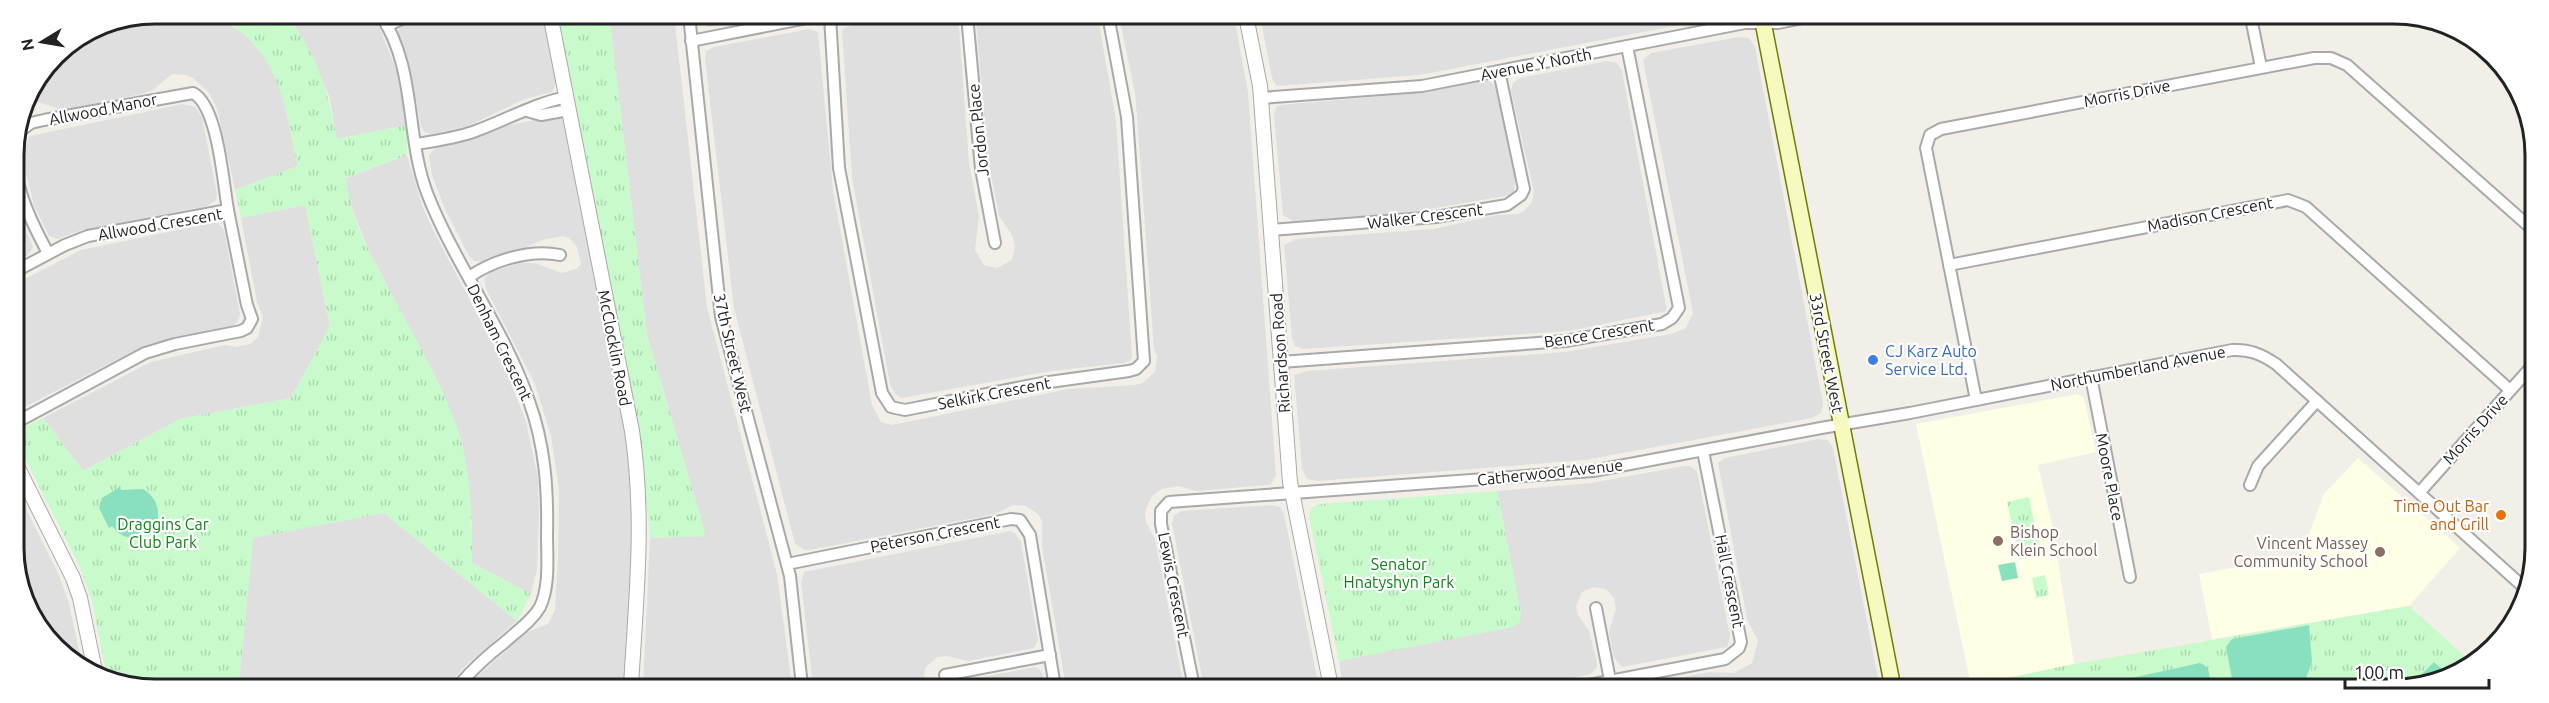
<svg xmlns="http://www.w3.org/2000/svg" width="2549" height="703" viewBox="0 0 2549 703" font-family="Ubuntu,sans-serif">
  <defs>
    <pattern id="park-tufts" width="24" height="20" patternUnits="userSpaceOnUse" patternTransform="scale(1.5)"><rect width="24" height="20" fill="#c8facc"/><path d="M3 7l-1-3M5 7V3M7 7l1-3M15 17l-1-3M17 17v-4M19 17l1-3" fill="none" stroke="#acd6af"/></pattern>
  </defs>
  <rect width="100%" height="100%" fill="#f2efe9"/>
  <g fill="#e0dfdf">
    <path d="M155 14H215L248 37 269 62 282 93 298 166 235 190 217 108 209 93 193 78 185 75 172 74 153 90 142 94 68 109H59L35 101 26 100 28 93 55 55 101 24 115 21 121 27 132 18Z"/>
    <path d="M284 14H374L397 72 407 125 337 139 329 95 296 27Z"/>
    <path d="M427 14H543L556 82 554 89 552 92 525 99 468 126 432 134 424 132 421 126 412 80 398 34V30L404 25Z"/>
    <path d="M609 14 674 15 707 307 777 574 792 686H643L650 538 706 536 647 335Z"/>
    <path d="M701 15H771L709 27 703 24Z"/>
    <path d="M983 15H1096L1098 18 1116 120 1132 356 1131 360 1124 363 1051 371 902 398 896 395 890 384 852 178 842 31 844 28 853 25 950 17 956 21 959 28 969 163 979 216 975 250 984 265 997 268 1012 260 1015 246 1012 235 999 216 987 154 976 21Z"/>
    <path d="M1119 16H1234L1248 92 1276 475 1271 484H1274L1267 485 1197 491 1178 486 1162 489 1153 495 1149 502 1145 512 1146 522 1155 539 1184 687H1066L1042 546V521L1038 514 1026 506 1013 505 995 514 810 550H805L795 544 734 308 705 59 706 51 714 47 809 29 818 32 833 190 872 405 881 422 892 425 1069 389 1135 385 1143 383 1155 372 1157 356 1154 349 1137 117 1135 93Z"/>
    <path d="M1260 16 1720 17H1721L1420 75 1279 86 1276 85 1272 78Z"/>
    <path d="M1739 37 1749 38 1755 47 1823 403 1821 413 1812 418 1585 460 1318 481 1307 479 1302 469 1294 375 1307 371 1565 352 1671 334 1686 328 1693 313 1643 60 1651 53Z"/>
    <path d="M1607 61 1617 63 1622 71 1667 311 1570 331 1304 349 1295 346 1292 338 1284 245 1296 239 1433 229 1497 215 1517 214 1524 211 1532 202 1534 192 1511 91 1513 83 1520 78Z"/>
    <path d="M1488 80 1496 87 1515 180 1514 191 1511 195 1412 212 1293 221 1283 215 1274 116 1276 107 1280 105 1419 93Z"/>
    <path d="M183 104 195 107 202 117 217 194 215 201 207 206 82 230 58 239 49 236 34 205 26 173 25 146 30 136Z"/>
    <path d="M555 116 560 117 566 122 630 442 635 493 627 686 567 682 563 686 468 685 525 633 548 624 555 610 558 559 559 490 551 436 535 384 486 289 484 279 490 272 521 263H535L562 273 576 269 581 264 577 247 569 238 563 236 542 240 519 250 482 262 474 261 469 256 444 207 432 175 429 155 438 146 470 139 505 126Z"/>
    <path d="M407 155 422 205 432 228 505 367 526 422 538 478 539 508 537 569 531 594 472 563V521L462 442 441 388 368 249 348 198 346 178Z"/>
    <path d="M14 203 33 247 28 255 14 262Z"/>
    <path d="M305 205 330 326 291 398 180 419 83 471 43 418 151 362 225 345 236 347 250 344 258 337 263 317 257 302 241 218Z"/>
    <path d="M211 223H218L224 230 240 314 237 323 231 326 145 345 15 412V284L81 250Z"/>
    <path d="M1818 439 1828 440 1833 448 1880 688H1626L1710 672 1734 673 1752 663 1758 641 1747 619 1718 463 1725 458Z"/>
    <path d="M1684 466H1690L1697 471 1730 636 1727 647 1622 667 1614 658 1609 632 1616 609 1614 598 1606 589 1594 587 1582 592 1576 606 1578 615 1589 631 1597 662V667L1591 674 1524 688 1343 687 1339 661 1517 624 1521 614 1497 491 1591 483Z"/>
    <path d="M16 489 58 573 69 604 82 664 55 648 16 575Z"/>
    <path d="M1272 505 1280 507 1284 514 1319 687H1204L1172 524 1174 516 1181 511Z"/>
    <path d="M384 513 517 621 463 668 449 685 239 683 253 537Z"/>
    <path d="M1010 531 1015 533 1021 542 1038 640 1034 648 968 661 947 656 937 657 925 668 924 678 927 686H813L801 582 804 572Z"/>
    <path d="M1036 667 1042 672 1045 687 960 686 972 679Z"/>
  </g>
  <g fill="#ffffe5">
    <path d="M2078 394 2084 398 2096 452 2038 465 2053 529 2074 664 1971 686 1916 424Z"/>
    <path d="M2358 458 2460 548 2409 606 2212 639 2199 574 2301 555 2324 494Z"/>
  </g>
  <g fill="url(#park-tufts)">
    <path d="M215 14H284C317 50 328 92 337 139L407 125V155L346 178C349 214 367 248 384 280 407 324 434 368 452 414 472 462 472 513 472 563L531 594 517 621 384 513 253 538 239 683C201 678 138 696 107 678L92 601 80 567 17 443 16 435 22 428 43 418 83 471 180 419 291 398 330 326 305 205 241 218 235 190 298 166C286 111 282 62 234 26 228 22 222 17 215 14Z"/>
    <path d="M558 14H609L647 335 706 536 650 538 639 431Z"/>
    <path d="M1497 491 1521 614 1520 622 1513 627 1339 661 1309 516 1312 507 1321 504Z"/>
    <path d="M2029 497 2037 535 2041 539 2038 544 2041 555 2020 559 2007 502Z"/>
    <path d="M2045 575 2049 595 2036 598 2032 578Z"/>
    <path d="M2409 606 2472 663 2403 689 1972 688 1971 686 2074 664Z"/>
  </g>
  <g fill="#88e0be">
    <path d="M120 487 121 490 143 489C155 497 159 505 158 520 147 539 126 545 112 526L109 528 99 508 102 498Z"/>
    <path d="M2015 562 2018 578 2002 581 1998 565Z"/>
    <path d="M2309 625 2312 662 2302 689H2234L2226 647 2232 639Z"/>
    <path d="M2434 662 2446 673 2425 681 2420 676Z"/>
    <path d="M2200 663 2208 668 2212 689H2121L2118 681Z"/>
  </g>
  <g fill="none" stroke-linecap="round" stroke-linejoin="round">
    <g stroke="#a9a9a9" stroke-width="14">
      <g id="minor">
        <path d="M380 14C417 68 405 135 427 193 455 265 504 328 529 401 545 445 548 489 547 535 547 557 550 586 540 607 532 621 517 631 505 642 488 655 473 669 459 685"/>
        <path d="M689 15 721 317 790 576 802 686"/>
        <path d="M967 15 981 169 995 243"/>
        <path d="M830 16 839 168 882 393 891 407 905 410 1042 383 1129 371 1136 369 1144 361 1127 117 1108 15"/>
        <path d="M2251 18 2261 67"/>
        <path d="M387 26 412 14"/>
        <path d="M691 41 807 18 839 15"/>
        <path d="M1261 98 1422 86 1745 23H1778L1808 17"/>
        <path d="M527 111 541 115 568 110"/>
        <path d="M417 144C435 141 455 138 473 132 504 121 533 104 566 97"/>
        <path d="M1271 230 1436 217 1507 205 1521 195 1524 189 1499 71"/>
        <path d="M48 253C29 218 6 172 19 132L31 123 44 120 193 93C218 106 223 182 228 210"/>
        <path d="M1949 265 2288 200 2306 207 2510 390"/>
        <path d="M14 272 65 245 88 236 228 210 247 305 252 319 247 328 241 331 175 344 145 353 15 423"/>
        <path d="M469 277C494 260 530 249 560 255"/>
        <path d="M1281 362 1565 341 1662 324 1672 318 1679 308 1627 46"/>
        <path d="M2091 377 2130 577"/>
        <path d="M1976 400 1926 148 1930 135 1941 129 2314 58H2331L2347 65 2532 229"/>
        <path d="M2250 485 2258 466 2317 401"/>
        <path d="M2419 493 2532 366"/>
        <path d="M787 564 1011 519 1020 520 1030 535 1055 687"/>
        <path d="M1596 608 1610 680"/>
        <path d="M945 675 1050 655"/>
        <path d="M1194 687 1161 524V511L1169 502 1593 471 1821 428 1910 413 2232 350C2249 349 2261 354 2276 364L2528 591"/>
        <path d="M1573 688 1725 659 1739 648 1741 642 1703 451"/>
      </g>
    </g>
    <g stroke="#a9a9a9" stroke-width="16">
      <g id="tertiary">
        <path d="M550 14 632 431C645 518 636 599 631 686"/>
        <path d="M1246 16 1260 86 1290 482 1331 687"/>
        <path d="M16 464 73 578 80 598 95 671"/>
      </g>
    </g>
    <g stroke="#707d05" stroke-width="18">
      <path id="secondary" d="M1762 17 1893 688"/>
    </g>
    <use href="#minor" stroke="#fff" stroke-width="10"/>
    <use href="#tertiary" stroke="#fff" stroke-width="14"/>
    <use href="#secondary" stroke="#f7fabf" stroke-width="15"/>
  </g>
  <circle fill="#3f7fe0" stroke="#fff" stroke-width="2" cx="1873" cy="360" r="6"/>
  <circle fill="#e8710a" stroke="#fff" stroke-width="2" cx="2501" cy="515" r="6"/>
  <g fill="#8d6e63" stroke="#fff" stroke-width="2">
    <circle cx="1998" cy="541" r="6"/>
    <circle cx="2380" cy="552" r="6"/>
  </g>
  <g text-anchor="middle" dominant-baseline="central" stroke-width="4.5" stroke-linejoin="round" paint-order="stroke">
    <g font-size="16" fill="#222" stroke="#fff">
      <text transform="translate(1536 64) rotate(-11)">Avenue Y North</text>
      <text transform="translate(2127 93) rotate(-11)">Morris Drive</text>
      <text transform="translate(103 109) rotate(-11)">Allwood Manor</text>
      <text transform="translate(978 130) rotate(-96)">Jordon Place</text>
      <text transform="translate(2210 214) rotate(-11)">Madison Crescent</text>
      <text transform="translate(1425 216) rotate(-7)">Walker Crescent</text>
      <text transform="translate(160 224) rotate(-10)">Allwood Crescent</text>
      <text transform="translate(1599 333) rotate(-9)">Bence Crescent</text>
      <text transform="translate(500 342) rotate(64)">Denham Crescent</text>
      <text transform="translate(615 348) rotate(79)">McClocklin Road</text>
      <text transform="translate(733 353) rotate(77)">37th Street West</text>
      <text transform="translate(1280 353) rotate(-94)">Richardson Road</text>
      <text transform="translate(1827 353) rotate(79)">33rd Street West</text>
      <text transform="translate(2138 368) rotate(-11)">Northumberland Avenue</text>
      <text transform="translate(994 393) rotate(-11)">Selkirk Crescent</text>
      <text transform="translate(2475 429) rotate(-48)">Morris Drive</text>
      <text transform="translate(1550 472) rotate(-6)">Catherwood Avenue</text>
      <text transform="translate(2110 477) rotate(79)">Moore Place</text>
      <text transform="translate(935 534) rotate(-11)">Peterson Crescent</text>
      <text transform="translate(1730 581) rotate(79)">Hall Crescent</text>
      <text transform="translate(1174 585) rotate(79)">Lewis Crescent</text>
    </g>
    <g font-size="16" fill="#366cbe" stroke="#fff" text-anchor="start">
      <text x="1885" y="351">CJ Karz Auto<tspan x="1885" dy="18">Service Ltd.</tspan></text>
    </g>
    <g font-size="16" fill="#c56008" stroke="#fff" text-anchor="end">
      <text x="2489" y="506">Time Out Bar<tspan x="2489" dy="18">and Grill</tspan></text>
    </g>
    <g font-size="16" fill="#0c8416" stroke="#fff">
      <text x="163" y="524">Draggins Car<tspan x="163" dy="18">Club Park</tspan></text>
      <text x="1399" y="564">Senator<tspan x="1399" dy="18">Hnatyshyn Park</tspan></text>
    </g>
    <g font-size="16" fill="#785e54" stroke="#fff" text-anchor="start">
      <text x="2010" y="532">Bishop<tspan x="2010" dy="18">Klein School</tspan></text>
      <text x="2368" y="543" text-anchor="end">Vincent Massey<tspan x="2368" dy="18">Community School</tspan></text>
    </g>
  </g>
  <path d="M0 0H2549V703H0ZM155 24H2394A131 131 0 0 1 2525 155V548A131 131 0 0 1 2394 679H155A131 131 0 0 1 24 548V155A131 131 0 0 1 155 24Z" fill="#fff" fill-rule="evenodd"/>
  <path fill="none" stroke="#222" stroke-width="3" d="M155 24H2394A131 131 0 0 1 2525 155V548A131 131 0 0 1 2394 679H155A131 131 0 0 1 24 548V155A131 131 0 0 1 155 24Z"/>
  <g transform="translate(42 42) rotate(259)" stroke="#ffffff" stroke-width="4.5" paint-order="stroke">
  <path d="M0-4.5L10 22L0 15L-10 22Z" fill="#222222"/>
  <text y="-9" font-size="16" font-weight="bold" text-anchor="middle" fill="#222222">N</text>
  </g>
  <path d="M2345 679v9h144v-9" fill="none" stroke="#222222" stroke-width="3"/>
  <text x="2354" y="679" font-size="18" fill="#222222" stroke="#ffffff" stroke-width="4.5" paint-order="stroke">100 m</text>
</svg>
